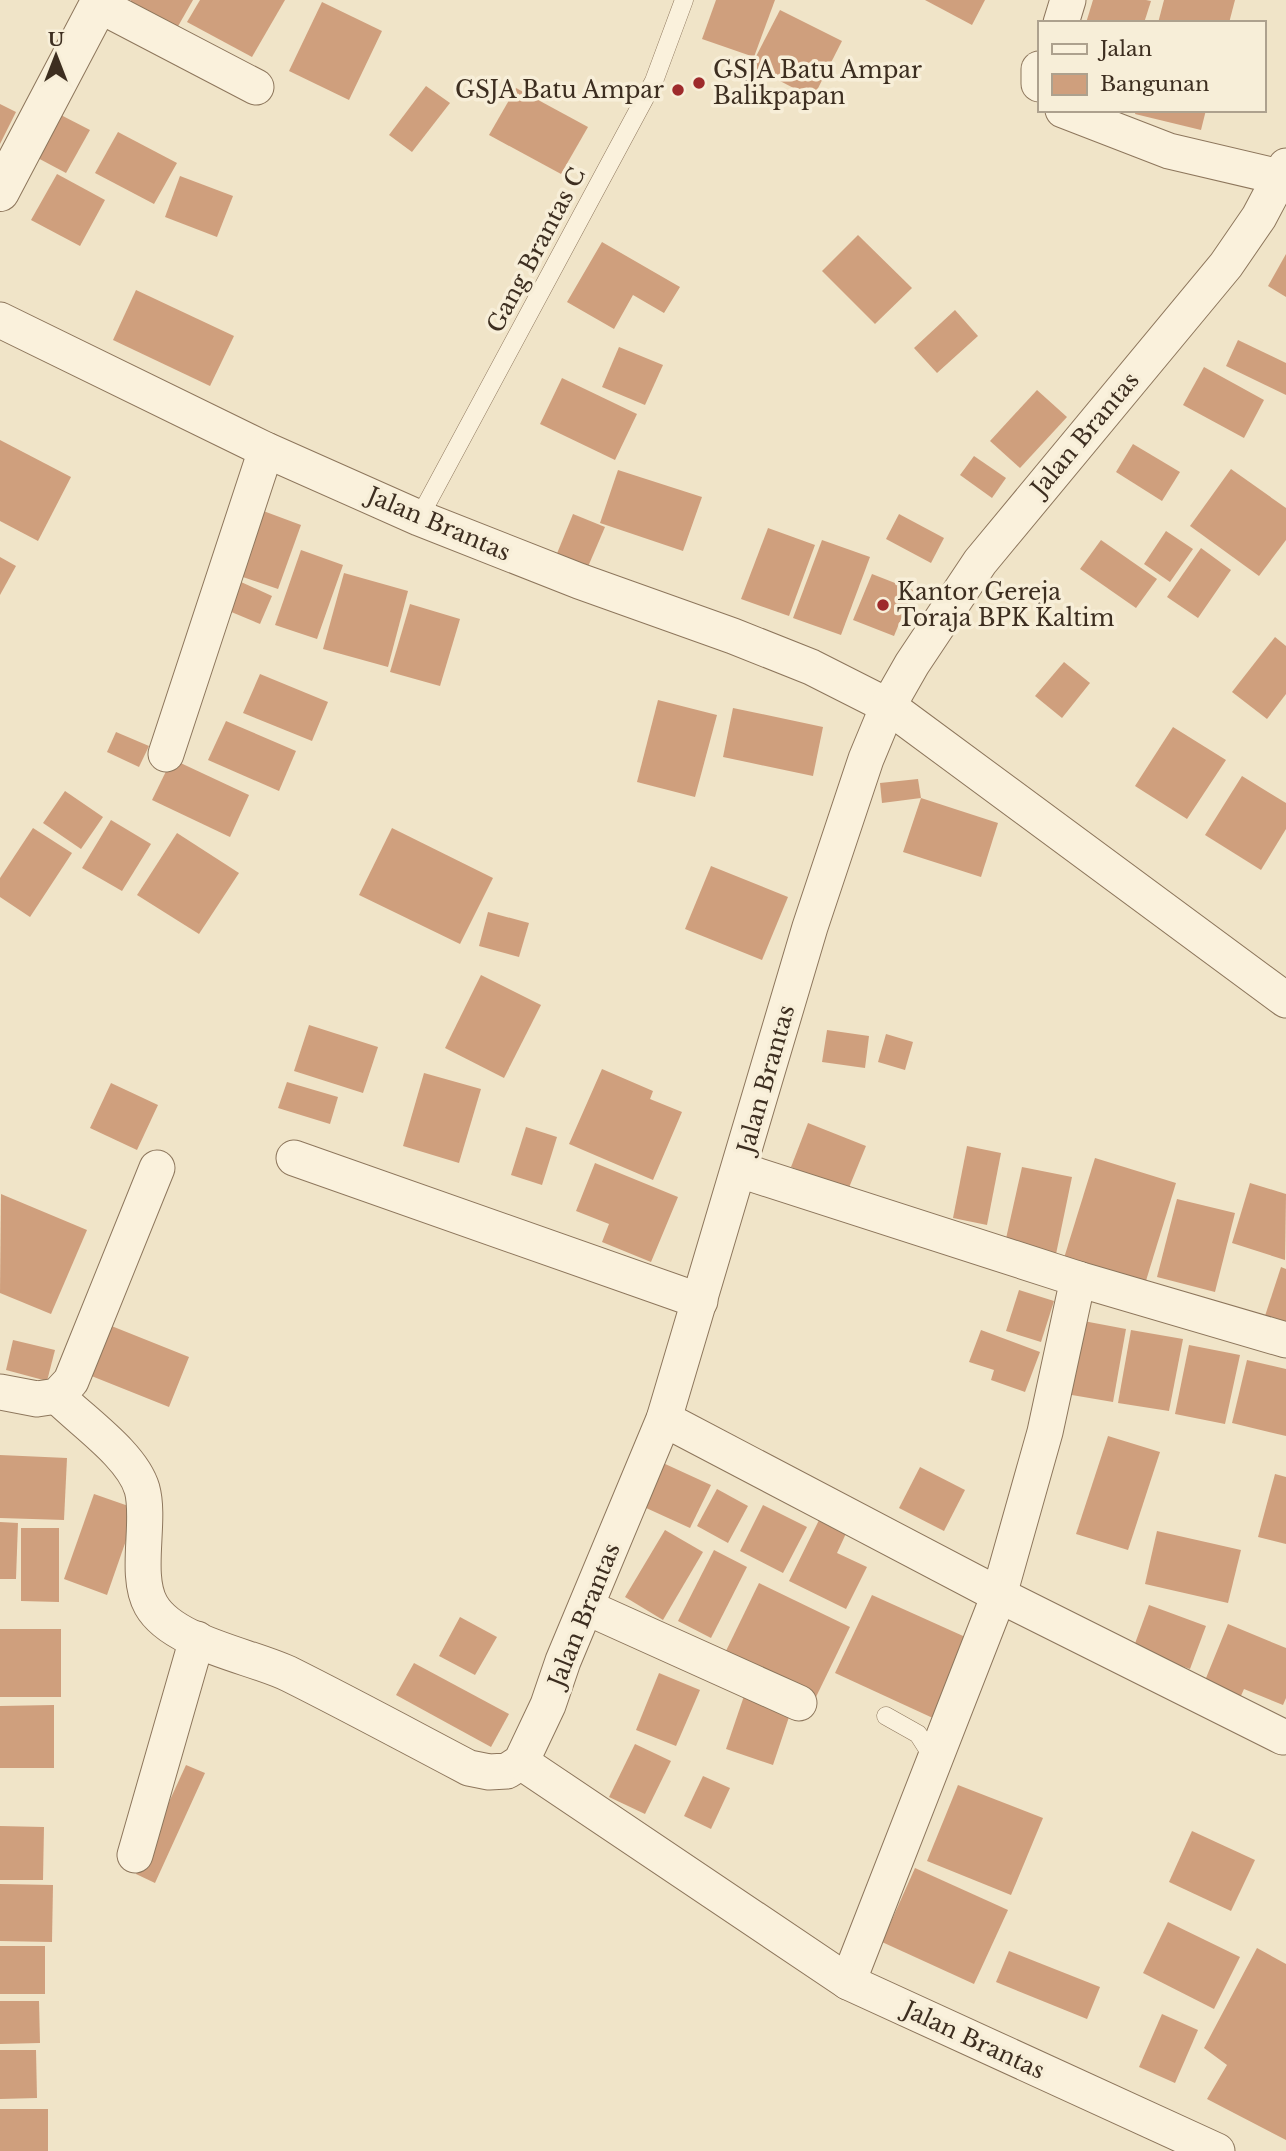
<svg xmlns="http://www.w3.org/2000/svg" width="1286" height="2151" viewBox="0 0 1286 2151" font-family="'Libre Baskerville',serif">
  <rect width="100%" height="100%" fill="#f0e4c8"/>
  <g fill="#cf9f7d">
    <path d="M131 0H193L177 28 130 2Z"/>
    <path d="M200 0H285L252 57 187 22Z"/>
    <path d="M716 0H775L754 57 702 39Z"/>
    <path d="M925 0H985L972 25Z"/>
    <path d="M1093 0H1146L1151 1 1144 23H1086Z"/>
    <path d="M1164 0H1235L1229 23H1158Z"/>
    <path d="M322 2 382 31 349 100 289 71Z"/>
    <path d="M780 10 842 41 813 98 751 66Z"/>
    <path d="M426 86 450 103 412 152 389 135Z"/>
    <path d="M516 88 588 127 561 174 489 135Z"/>
    <path d="M0 104 16 112 0 144Z"/>
    <path d="M1136 110H1206L1201 130 1135 114Z"/>
    <path d="M57 113 90 130 66 173 34 156Z"/>
    <path d="M118 132 177 163 154 204 95 173Z"/>
    <path d="M57 174 105 200 80 246 31 220Z"/>
    <path d="M180 176 233 196 217 237 165 217Z"/>
    <path d="M858 235 912 288 875 324 822 271Z"/>
    <path d="M602 242 680 287 664 313 633 295 614 329 567 302Z"/>
    <path d="M1286 254V297L1268 286Z"/>
    <path d="M136 290 234 336 210 386 113 340Z"/>
    <path d="M955 310 978 336 937 373 914 348Z"/>
    <path d="M1238 340 1286 363V395L1226 366Z"/>
    <path d="M619 347 663 365 645 405 602 387Z"/>
    <path d="M1204 367 1264 400 1244 438 1183 405Z"/>
    <path d="M562 378 637 414 615 460 540 424Z"/>
    <path d="M1037 390 1067 417 1020 468 990 441Z"/>
    <path d="M0 440 71 477 38 541 0 521Z"/>
    <path d="M1133 444 1180 472 1162 501 1116 472Z"/>
    <path d="M974 456 1006 478 992 498 960 475Z"/>
    <path d="M1231 469 1286 508V540L1259 576 1190 526Z"/>
    <path d="M618 470 702 497 683 551 600 523Z"/>
    <path d="M258 509 301 525 278 589 234 574Z"/>
    <path d="M573 514 605 527 587 569 556 556Z"/>
    <path d="M899 514 944 538 931 563 886 539Z"/>
    <path d="M768 528 815 545 789 616 741 599Z"/>
    <path d="M1166 531 1193 549 1170 582 1144 564Z"/>
    <path d="M822 540 870 557 841 635 793 618Z"/>
    <path d="M1101 540 1157 579 1136 608 1080 569Z"/>
    <path d="M1201 548 1231 570 1198 618 1167 597Z"/>
    <path d="M301 550 343 565 317 639 275 625Z"/>
    <path d="M0 557 16 566 0 595Z"/>
    <path d="M344 573 408 591 388 667 323 649Z"/>
    <path d="M872 574 913 590 894 636 853 620Z"/>
    <path d="M241 582 272 596 260 624 229 611Z"/>
    <path d="M410 604 460 619 440 686 390 672Z"/>
    <path d="M1275 637 1286 646V694L1267 719 1232 692Z"/>
    <path d="M1064 662 1090 683 1062 718 1035 696Z"/>
    <path d="M260 674 328 702 312 741 243 713Z"/>
    <path d="M658 700 717 715 695 797 637 782Z"/>
    <path d="M733 708 823 727 813 776 723 757Z"/>
    <path d="M226 721 296 751 279 791 208 760Z"/>
    <path d="M1173 727 1226 760 1187 819 1135 786Z"/>
    <path d="M116 732 149 746 139 767 107 752Z"/>
    <path d="M172 759 249 795 230 837 152 800Z"/>
    <path d="M1242 776 1286 803V829L1261 870 1205 835Z"/>
    <path d="M918 779 921 798 882 803 880 783Z"/>
    <path d="M65 791 103 817 81 849 43 823Z"/>
    <path d="M921 798 998 823 981 877 903 852Z"/>
    <path d="M111 820 151 844 122 891 82 868Z"/>
    <path d="M33 828 72 853 30 917 0 897V878Z"/>
    <path d="M392 828 493 878 460 944 359 895Z"/>
    <path d="M177 833 239 873 199 934 137 895Z"/>
    <path d="M711 866 788 897 762 960 685 929Z"/>
    <path d="M488 912 529 923 519 957 479 946Z"/>
    <path d="M481 975 541 1005 504 1078 445 1048Z"/>
    <path d="M309 1025 378 1047 363 1093 294 1071Z"/>
    <path d="M827 1030 869 1036 865 1068 822 1062Z"/>
    <path d="M886 1034 913 1042 905 1070 878 1062Z"/>
    <path d="M602 1069 653 1091 650 1099 682 1112 653 1180 569 1144Z"/>
    <path d="M424 1073 481 1089 459 1163 403 1146Z"/>
    <path d="M287 1082 338 1097 330 1124 278 1108Z"/>
    <path d="M111 1083 158 1105 137 1150 90 1128Z"/>
    <path d="M808 1123 866 1146 848 1190 791 1167Z"/>
    <path d="M526 1127 557 1137 542 1185 511 1175Z"/>
    <path d="M967 1146 1001 1153 987 1225 953 1218Z"/>
    <path d="M1095 1158 1176 1183 1145 1284 1064 1258Z"/>
    <path d="M595 1163 678 1197 651 1262 602 1242 609 1224 576 1211Z"/>
    <path d="M1022 1167 1072 1177 1056 1254 1005 1243Z"/>
    <path d="M1250 1183 1286 1194 1285 1260 1232 1243Z"/>
    <path d="M1 1194 87 1230 51 1314 0 1293Z"/>
    <path d="M1177 1199 1235 1213 1215 1292 1157 1277Z"/>
    <path d="M1281 1267 1286 1269V1327L1264 1319Z"/>
    <path d="M1019 1290 1054 1301 1041 1342 1006 1331Z"/>
    <path d="M1073 1319 1126 1329 1113 1402 1060 1393Z"/>
    <path d="M109 1325 189 1357 169 1407 89 1375Z"/>
    <path d="M981 1330 1040 1352 1025 1392 991 1380 994 1370 969 1362Z"/>
    <path d="M1131 1330 1183 1339 1169 1411 1118 1403Z"/>
    <path d="M13 1340 55 1350 47 1381 6 1370Z"/>
    <path d="M1189 1345 1240 1355 1225 1424 1175 1414Z"/>
    <path d="M1247 1360 1286 1369V1436L1232 1423Z"/>
    <path d="M1108 1436 1160 1452 1128 1550 1076 1534Z"/>
    <path d="M0 1455 67 1458 64 1520 0 1518Z"/>
    <path d="M663 1463 711 1485 690 1528 644 1507Z"/>
    <path d="M920 1467 965 1490 944 1531 899 1508Z"/>
    <path d="M1275 1474 1286 1477V1544L1258 1537Z"/>
    <path d="M717 1489 748 1506 728 1543 697 1526Z"/>
    <path d="M94 1494 137 1509 107 1595 64 1579Z"/>
    <path d="M763 1505 807 1527 783 1573 740 1551Z"/>
    <path d="M822 1514 849 1527 837 1553 867 1567 846 1609 789 1581Z"/>
    <path d="M0 1522 18 1523 16 1579H0Z"/>
    <path d="M21 1528H59V1602L21 1601Z"/>
    <path d="M665 1530 703 1552 663 1620 625 1597Z"/>
    <path d="M1157 1531 1241 1550 1228 1603 1145 1584Z"/>
    <path d="M714 1550 747 1567 711 1638 678 1621Z"/>
    <path d="M759 1583 850 1627 815 1699 724 1655Z"/>
    <path d="M872 1595 972 1640 935 1719 835 1673Z"/>
    <path d="M1149 1605 1206 1626 1190 1669 1133 1649Z"/>
    <path d="M460 1617 497 1637 475 1675 439 1656Z"/>
    <path d="M1228 1624 1286 1648V1698L1283 1705 1244 1689 1240 1698 1204 1683Z"/>
    <rect x="0" y="1629" width="61" height="68"/>
    <path d="M414 1663 509 1714 491 1747 396 1695Z"/>
    <path d="M659 1673 700 1690 676 1746 636 1730Z"/>
    <path d="M745 1693 792 1708 773 1765 726 1749Z"/>
    <path d="M54 1705V1768H0V1706Z"/>
    <path d="M635 1744 671 1761 645 1814 609 1797Z"/>
    <path d="M186 1765 205 1773 155 1883 136 1874Z"/>
    <path d="M703 1776 730 1788 711 1829 684 1816Z"/>
    <path d="M958 1785 1043 1818 1011 1895 927 1861Z"/>
    <path d="M0 1826 44 1827 43 1880H0Z"/>
    <path d="M1192 1831 1255 1860 1231 1911 1169 1882Z"/>
    <path d="M915 1868 1008 1910 974 1984 882 1942Z"/>
    <path d="M0 1884 53 1885 52 1942 0 1941Z"/>
    <path d="M1168 1922 1240 1957 1214 2009 1143 1973Z"/>
    <rect x="0" y="1946" width="45" height="48"/>
    <path d="M1257 1948 1286 1964V2140L1207 2099 1227 2065 1204 2048Z"/>
    <path d="M1009 1951 1100 1987 1087 2019 996 1982Z"/>
    <path d="M0 2001H39L40 2043 0 2044Z"/>
    <path d="M1162 2014 1198 2030 1175 2083 1139 2067Z"/>
    <path d="M0 2050H36L37 2098 0 2099Z"/>
    <rect x="0" y="2109" width="48" height="42"/>
  </g>
  <g fill="none" stroke-linecap="round" stroke-linejoin="round">
    <g stroke="#8d765c" stroke-width="19">
      <g id="service">
        <path d="M419 518 654 81 684 0"/>
        <path d="M886 1716 918 1734 934 1759"/>
      </g>
    </g>
    <g stroke="#8d765c" stroke-width="37">
      <g id="minor">
        <path d="M99 5 256 87"/>
        <path d="M1061 23 1068 0"/>
        <path d="M1039 69V84"/>
        <path d="M1063 110 1169 151 1280 177"/>
        <path d="M0 320 266 450 419 518 579 581 733 636 811 667 888 706 1286 1000"/>
        <path d="M166 754 266 450"/>
        <path d="M294 1158 700 1301"/>
        <path d="M740 1170 1078 1279 1045 1432 999 1595 848 1982"/>
        <path d="M1078 1279 1286 1340"/>
        <path d="M0 1392 37 1399 57 1396 71 1381 157 1168"/>
        <path d="M57 1396C83 1422 132 1455 142 1489 151 1521 134 1575 151 1605 173 1644 253 1656 291 1675 351 1705 410 1737 469 1768L489 1772 507 1771 521 1762 548 1705 563 1661 664 1419 810 927 866 759 888 706 912 664 980 562 1226 265 1259 217 1286 166"/>
        <path d="M664 1419 999 1595 1283 1737"/>
        <path d="M586 1607 799 1703"/>
        <path d="M521 1762 848 1982 1217 2151"/>
        <path d="M135 1855 197 1639"/>
      </g>
    </g>
    <g stroke="#8d765c" stroke-width="40">
      <path id="tertiary" d="M0 192 101 0"/>
    </g>
    <use href="#service" stroke="#faf1dc" stroke-width="18"/>
    <use href="#minor" stroke="#faf1dc" stroke-width="35"/>
    <use href="#tertiary" stroke="#faf1dc" stroke-width="38"/>
  </g>
  <g fill="#9e2a2b" stroke="#f7eed8" stroke-width="2.5">
    <circle cx="699" cy="83" r="7"/>
    <circle cx="678" cy="90" r="7"/>
    <circle cx="883" cy="605" r="7"/>
  </g>
  <g text-anchor="middle" dominant-baseline="central" stroke-width="7" stroke-linejoin="round" paint-order="stroke">
    <g font-size="23" fill="#3d2e20" stroke="#f7eed8" text-anchor="start">
      <text x="713" y="70">GSJA Batu Ampar<tspan x="713" dy="26">Balikpapan</tspan></text>
      <text x="664" y="90" text-anchor="end">GSJA Batu Ampar</text>
      <text x="897" y="592">Kantor Gereja<tspan x="897" dy="26">Toraja BPK Kaltim</tspan></text>
    </g>
    <g font-size="23" fill="#3d2e20" stroke="#f7eed8">
      <text transform="translate(536 250) rotate(-62)">Gang Brantas C</text>
      <text transform="translate(1085 434) rotate(-50)">Jalan Brantas</text>
      <text transform="translate(439 524) rotate(23)">Jalan Brantas</text>
      <text transform="translate(766 1079) rotate(-74)">Jalan Brantas</text>
      <text transform="translate(584 1615) rotate(-68)">Jalan Brantas</text>
      <text transform="translate(974 2040) rotate(25)">Jalan Brantas</text>
    </g>
  </g>
  <rect x="1038" y="21" width="228" height="91" fill="#f7eed8" stroke="#ada18e" stroke-width="2"/>
  <rect x="1052" y="44" width="35" height="10" fill="#faf1dc" stroke="#ada18e" stroke-width="2"/>
  <text x="1100" y="56" font-size="21" fill="#3d2e20">Jalan</text>
  <rect x="1052" y="74" width="35" height="21" fill="#cf9f7d" stroke="#ada18e" stroke-width="2"/>
  <text x="1100" y="91" font-size="21" fill="#3d2e20">Bangunan</text>
  <g transform="translate(56 56)" stroke="#f7eed8" stroke-width="5" paint-order="stroke">
  <path d="M0-5L12 26L0 18L-12 26Z" fill="#3d2e20"/>
  <text y="-10" font-size="19" font-weight="bold" text-anchor="middle" fill="#3d2e20">U</text>
  </g>
</svg>
